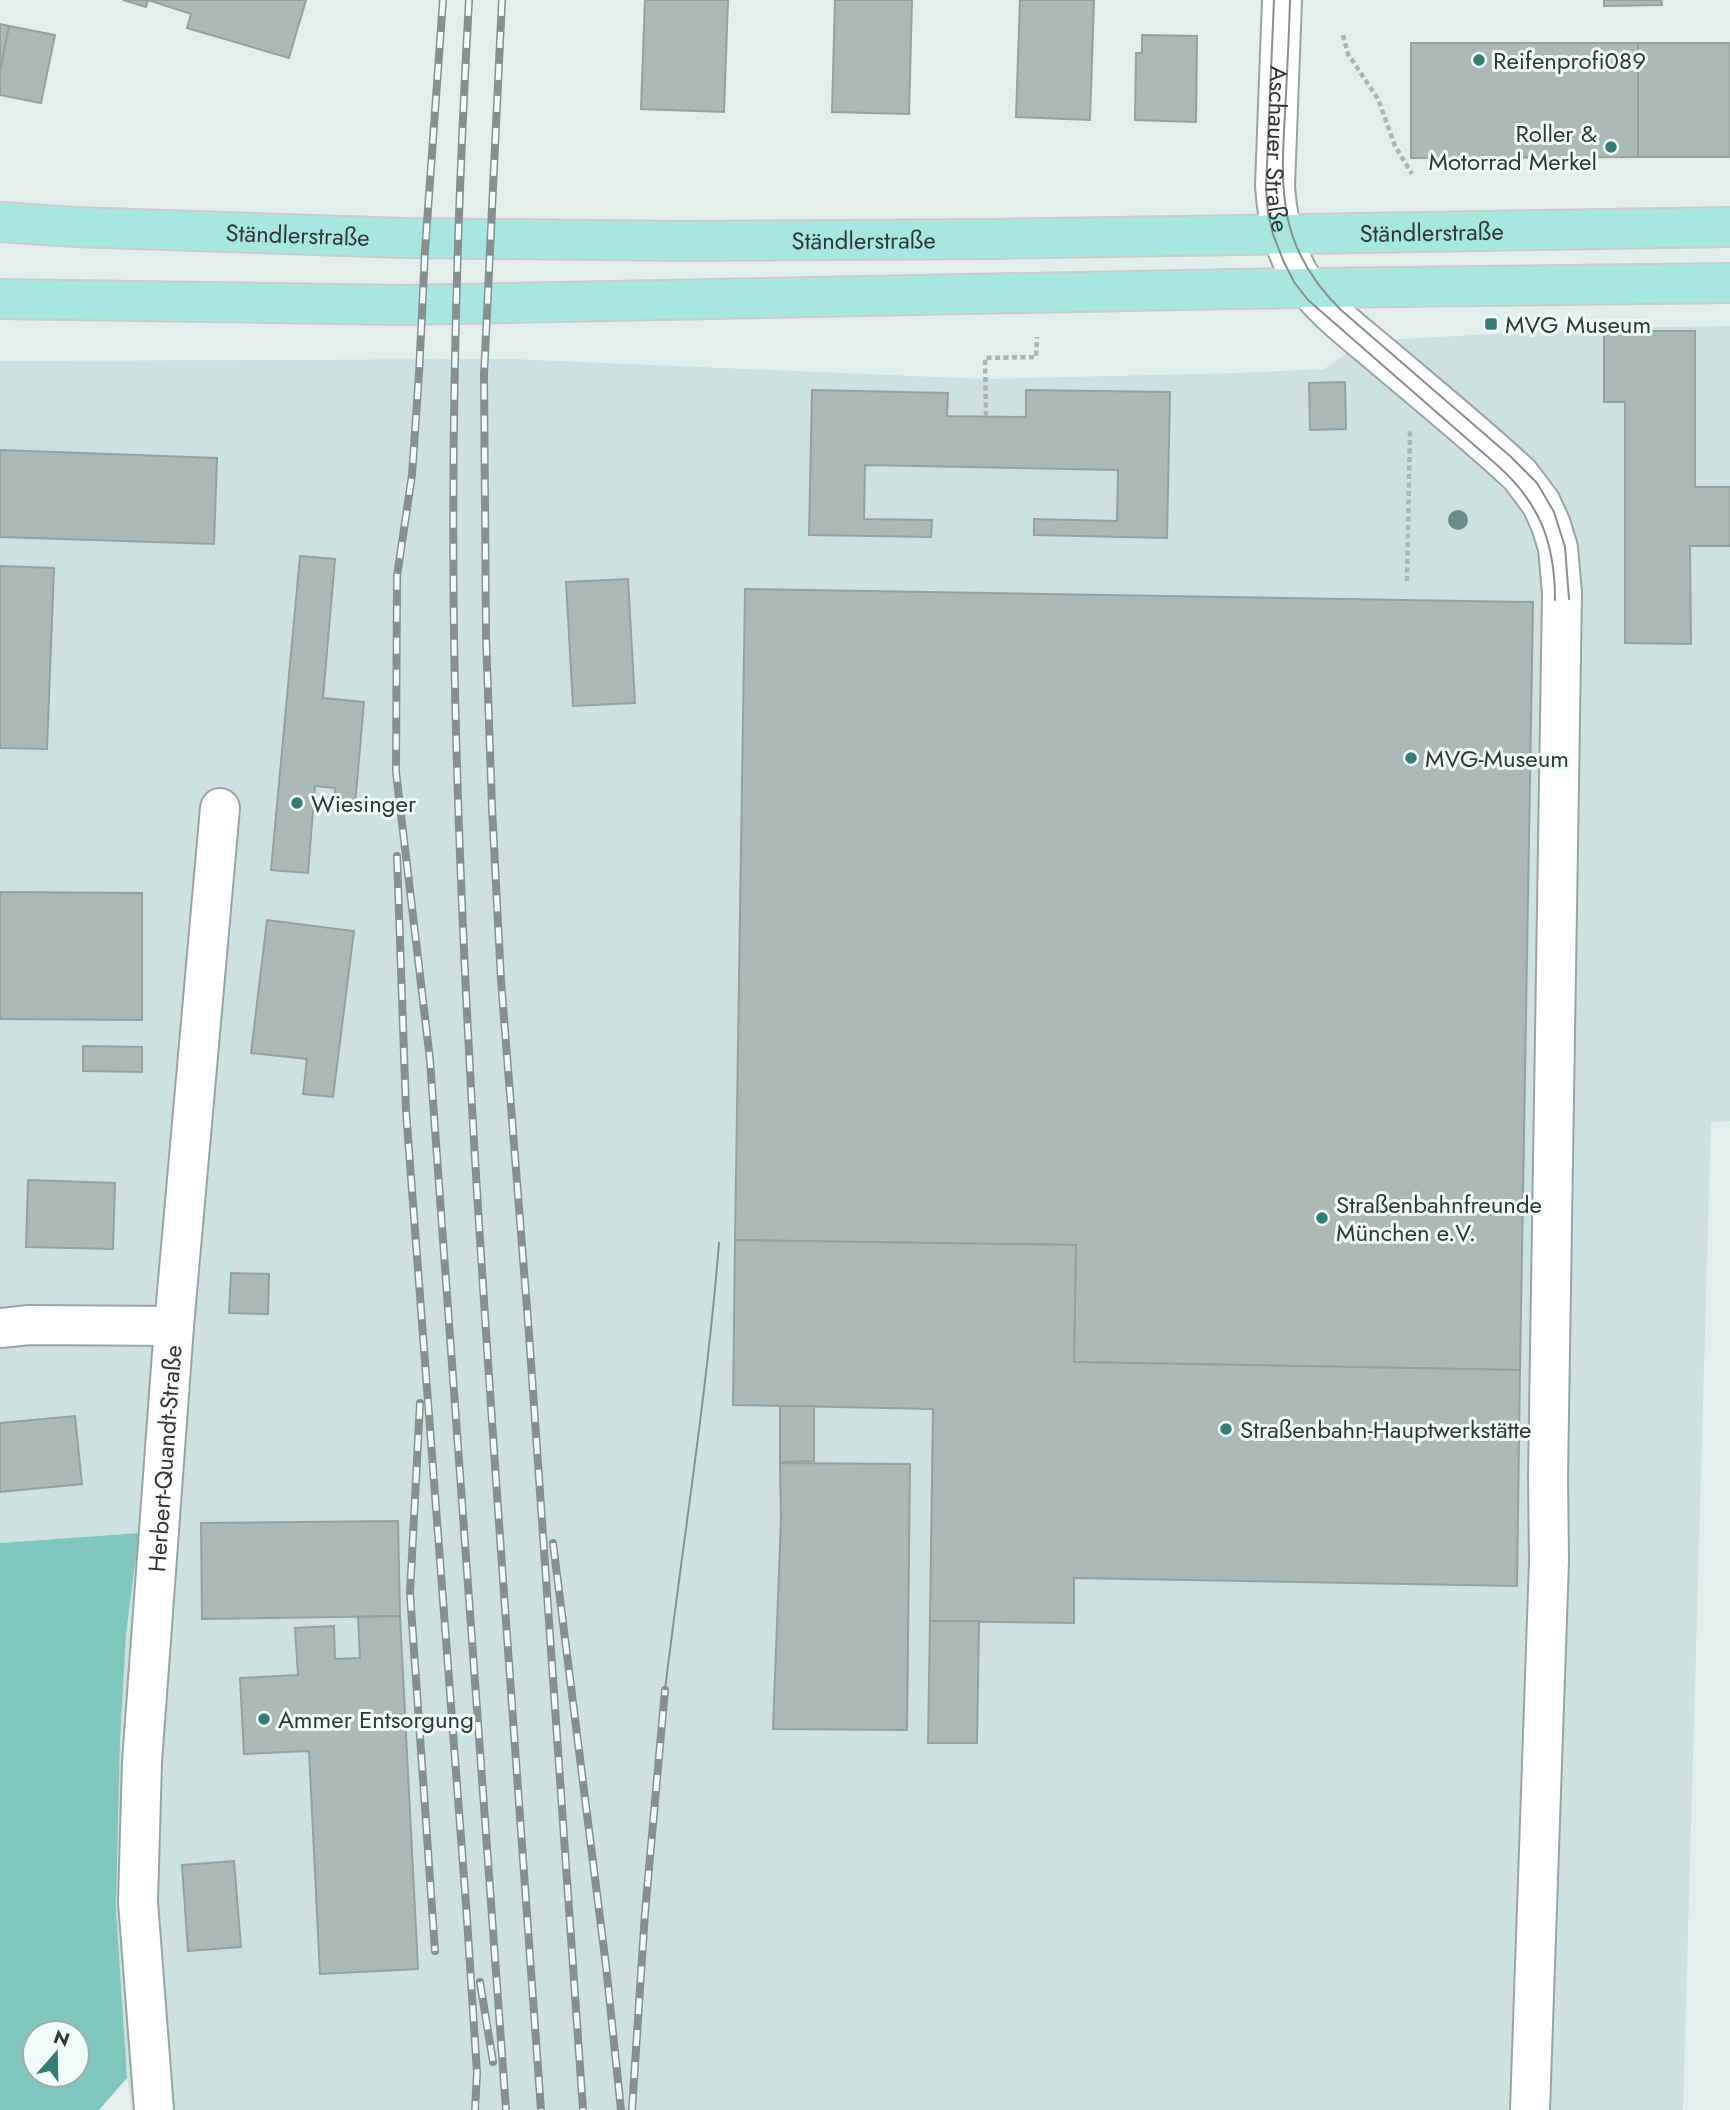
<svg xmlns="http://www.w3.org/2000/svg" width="1730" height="2110" viewBox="0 0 1730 2110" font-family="Jost,sans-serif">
  <rect width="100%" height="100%" fill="#e2efed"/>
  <path fill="#cde2e0" d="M1730 326V1121L1711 1122 1683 2110H132L127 2078 116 1908 120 1742 126 1634 139 1533 0 1543V361L511 359 984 379 1237 373 1324 369 1364 341 1604 328Z"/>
  <path fill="#80c8be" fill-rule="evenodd" d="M139 1533 126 1634 120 1742 116 1908 127 2078 99 2110H0V1543ZM35 2033H77V2075H35Z"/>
  <g fill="#acb9b7" stroke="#95a19f" stroke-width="2">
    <path d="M123 0H148L146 7Z"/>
    <path d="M148 0H306L289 58 187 28 191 14Z"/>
    <path d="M645 0H728L724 112 641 109Z"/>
    <path d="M835 0H912L909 114 832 112Z"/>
    <path d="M1020 0H1094L1090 120 1016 117Z"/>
    <path d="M1604 0H1661L1662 5 1604 6Z"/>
    <path d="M0 24 9 26 0 72Z"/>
    <path d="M9 26 55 35 41 103 0 95V72Z"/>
    <path d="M1142 35 1197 36 1196 122 1135 120 1136 53H1142Z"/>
    <path d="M1411 43H1638V157L1411 158Z"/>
    <rect x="1638" y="43" width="92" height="114"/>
    <path d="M1604 331H1695V487H1730V546H1690L1691 644 1625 643V402H1604Z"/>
    <path d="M1345 382 1346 429 1310 430 1309 383Z"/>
    <path d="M812 390 948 393 947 416 1026 417V390L1170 392 1167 538 1034 535V519L1117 521 1118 470 865 465 864 519 932 520 931 537 809 535Z"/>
    <path d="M0 450 217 458 214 544 0 537Z"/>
    <path d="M300 556 335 559 323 698 364 702 355 805 334 803 335 788 315 786 308 873 271 870Z"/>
    <path d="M0 566 54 568 47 749 0 748Z"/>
    <path d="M628 579 635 703 573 706 566 582Z"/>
    <path d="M745 589 1533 602 1520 1370 1074 1362 1076 1245 735 1240Z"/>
    <path d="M0 892 142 893V1020L0 1019Z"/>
    <path d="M267 920 354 931 333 1097 303 1094 307 1059 251 1053Z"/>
    <path d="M83 1046 142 1047V1072L83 1071Z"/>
    <path d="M28 1180 115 1183 113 1249 26 1247Z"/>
    <path d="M735 1240 1076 1245 1074 1362 1520 1370 1517 1586 1074 1578V1623L930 1621 933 1409 733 1405Z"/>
    <path d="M231 1273 269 1274 268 1314 229 1313Z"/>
    <path d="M780 1406H814V1461L780 1462Z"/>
    <path d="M75 1416 82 1484 0 1492V1423Z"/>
    <path d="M780 1463 910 1464 907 1730 773 1729 781 1519Z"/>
    <path d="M398 1521 400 1616 202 1619 201 1523Z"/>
    <path d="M400 1616 418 1969 320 1974 309 1751 244 1754 240 1678 298 1675 295 1628 334 1626 335 1659 360 1658 358 1617Z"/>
    <path d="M930 1621H979L977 1743H928Z"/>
    <path d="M234 1861 241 1947 188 1951 182 1865Z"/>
  </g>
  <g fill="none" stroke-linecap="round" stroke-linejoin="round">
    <g stroke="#97a4a2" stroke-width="42">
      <g id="minor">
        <path id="s1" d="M1282 0 1275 186C1277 218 1283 245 1298 273 1316 304 1355 333 1382 356 1428 395 1476 434 1520 475L1541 503 1551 525 1558 548 1562 593 1548 1477 1549 1561 1530 2110"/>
        <path d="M0 1328 29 1325 174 1326"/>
        <path id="s2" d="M154 2110 138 1902 142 1762 174 1326 220 808"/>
      </g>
    </g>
    <g stroke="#cacbcb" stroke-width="42">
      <g id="major">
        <path id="s3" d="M0 222 75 227 405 238 682 241 991 239 1730 227"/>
        <path d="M0 299 402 305 1231 289 1730 283"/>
      </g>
    </g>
    <g stroke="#aab4b3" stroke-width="4.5" stroke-dasharray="5 3.5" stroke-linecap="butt">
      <path d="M1343 35 1348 54 1378 99 1395 146 1412 174"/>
      <path d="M986 416 985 358 1036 357 1037 337"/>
      <path d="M1407 581 1410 431"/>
    </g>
    <use href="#minor" stroke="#fff" stroke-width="38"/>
    <use href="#major" stroke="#a7e7df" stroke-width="38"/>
    <g stroke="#87908f" stroke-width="2">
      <path d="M1274 0 1266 188 1268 213 1273 234 1283 260 1294 282 1308 300 1497 465C1540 503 1555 543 1555 600"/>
      <path d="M1290 0C1289 38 1287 75 1285 113 1280 194 1279 249 1341 310L1510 456 1537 483 1554 512 1565 547 1569 599"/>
      <path d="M665 1690C683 1541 707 1393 719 1243"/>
    </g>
    <g stroke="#87908f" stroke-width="8">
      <g id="rail">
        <path d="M443 0 425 251 419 374 412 475 397 576 396 772 430 1060 506 2110"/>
        <path d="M469 0C457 212 451 425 454 637 459 952 481 1266 503 1580 516 1757 528 1933 541 2110"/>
        <path d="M502 0 484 376 486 636 492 808 501 980 529 1334 583 2110"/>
        <path d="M397 856 406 1111 466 1904 477 2073 475 2110"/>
        <path d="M420 1403 410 1593 435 1951"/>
        <path d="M553 1543 606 1966 621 2110"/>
        <path d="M480 1982 493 2062"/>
        <path d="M632 2110 645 1913 665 1690"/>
      </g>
    </g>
    <use href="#rail" stroke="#effcfa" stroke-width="5" stroke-dasharray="16" stroke-linecap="butt"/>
  </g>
  <circle fill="#668f8b" cx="1458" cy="520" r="10"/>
  <g fill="#357c74" stroke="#effcfa" stroke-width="2.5">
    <circle cx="1479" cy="60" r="7"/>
    <circle cx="1611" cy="147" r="7"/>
    <rect x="1484" y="317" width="14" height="14" rx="3.5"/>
    <circle cx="1411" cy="758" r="7"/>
    <circle cx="297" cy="803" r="7"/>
    <circle cx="1322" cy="1218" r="7"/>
    <circle cx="1226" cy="1429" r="7"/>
    <circle cx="264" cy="1719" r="7"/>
  </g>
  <g text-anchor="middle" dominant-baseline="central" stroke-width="6" stroke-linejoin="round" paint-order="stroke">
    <g font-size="24" fill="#323736" stroke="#effcfa" text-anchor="start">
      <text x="1493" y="60">Reifenprofi089</text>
      <text x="1597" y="133" text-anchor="end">Roller &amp;<tspan x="1597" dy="28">Motorrad Merkel</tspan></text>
      <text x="1505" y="324">MVG Museum</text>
      <text x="1425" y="758">MVG-Museum</text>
      <text x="311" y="803">Wiesinger</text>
      <text x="1336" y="1204">Straßenbahnfreunde<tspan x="1336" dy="28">München e.V.</tspan></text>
      <text x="1240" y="1429">Straßenbahn-Hauptwerkstätte</text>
      <text x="278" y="1719">Ammer Entsorgung</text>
    </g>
    <g font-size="24" fill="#323736" stroke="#effcfa">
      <text stroke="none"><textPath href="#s1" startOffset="149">Aschauer Straße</textPath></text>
      <text stroke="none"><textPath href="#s3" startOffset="1432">Ständlerstraße</textPath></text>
      <text stroke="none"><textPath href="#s3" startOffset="298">Ständlerstraße</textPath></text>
      <text stroke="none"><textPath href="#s3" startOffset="864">Ständlerstraße</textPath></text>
      <text stroke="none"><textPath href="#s2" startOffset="653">Herbert-Quandt-Straße</textPath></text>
    </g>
  </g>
  <g transform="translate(56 2054) rotate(20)"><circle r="33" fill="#effcfa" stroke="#a3adac" stroke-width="2"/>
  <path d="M0-5L12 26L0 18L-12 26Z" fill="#357c74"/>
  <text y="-10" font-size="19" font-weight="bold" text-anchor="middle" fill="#323736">N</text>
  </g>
</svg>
